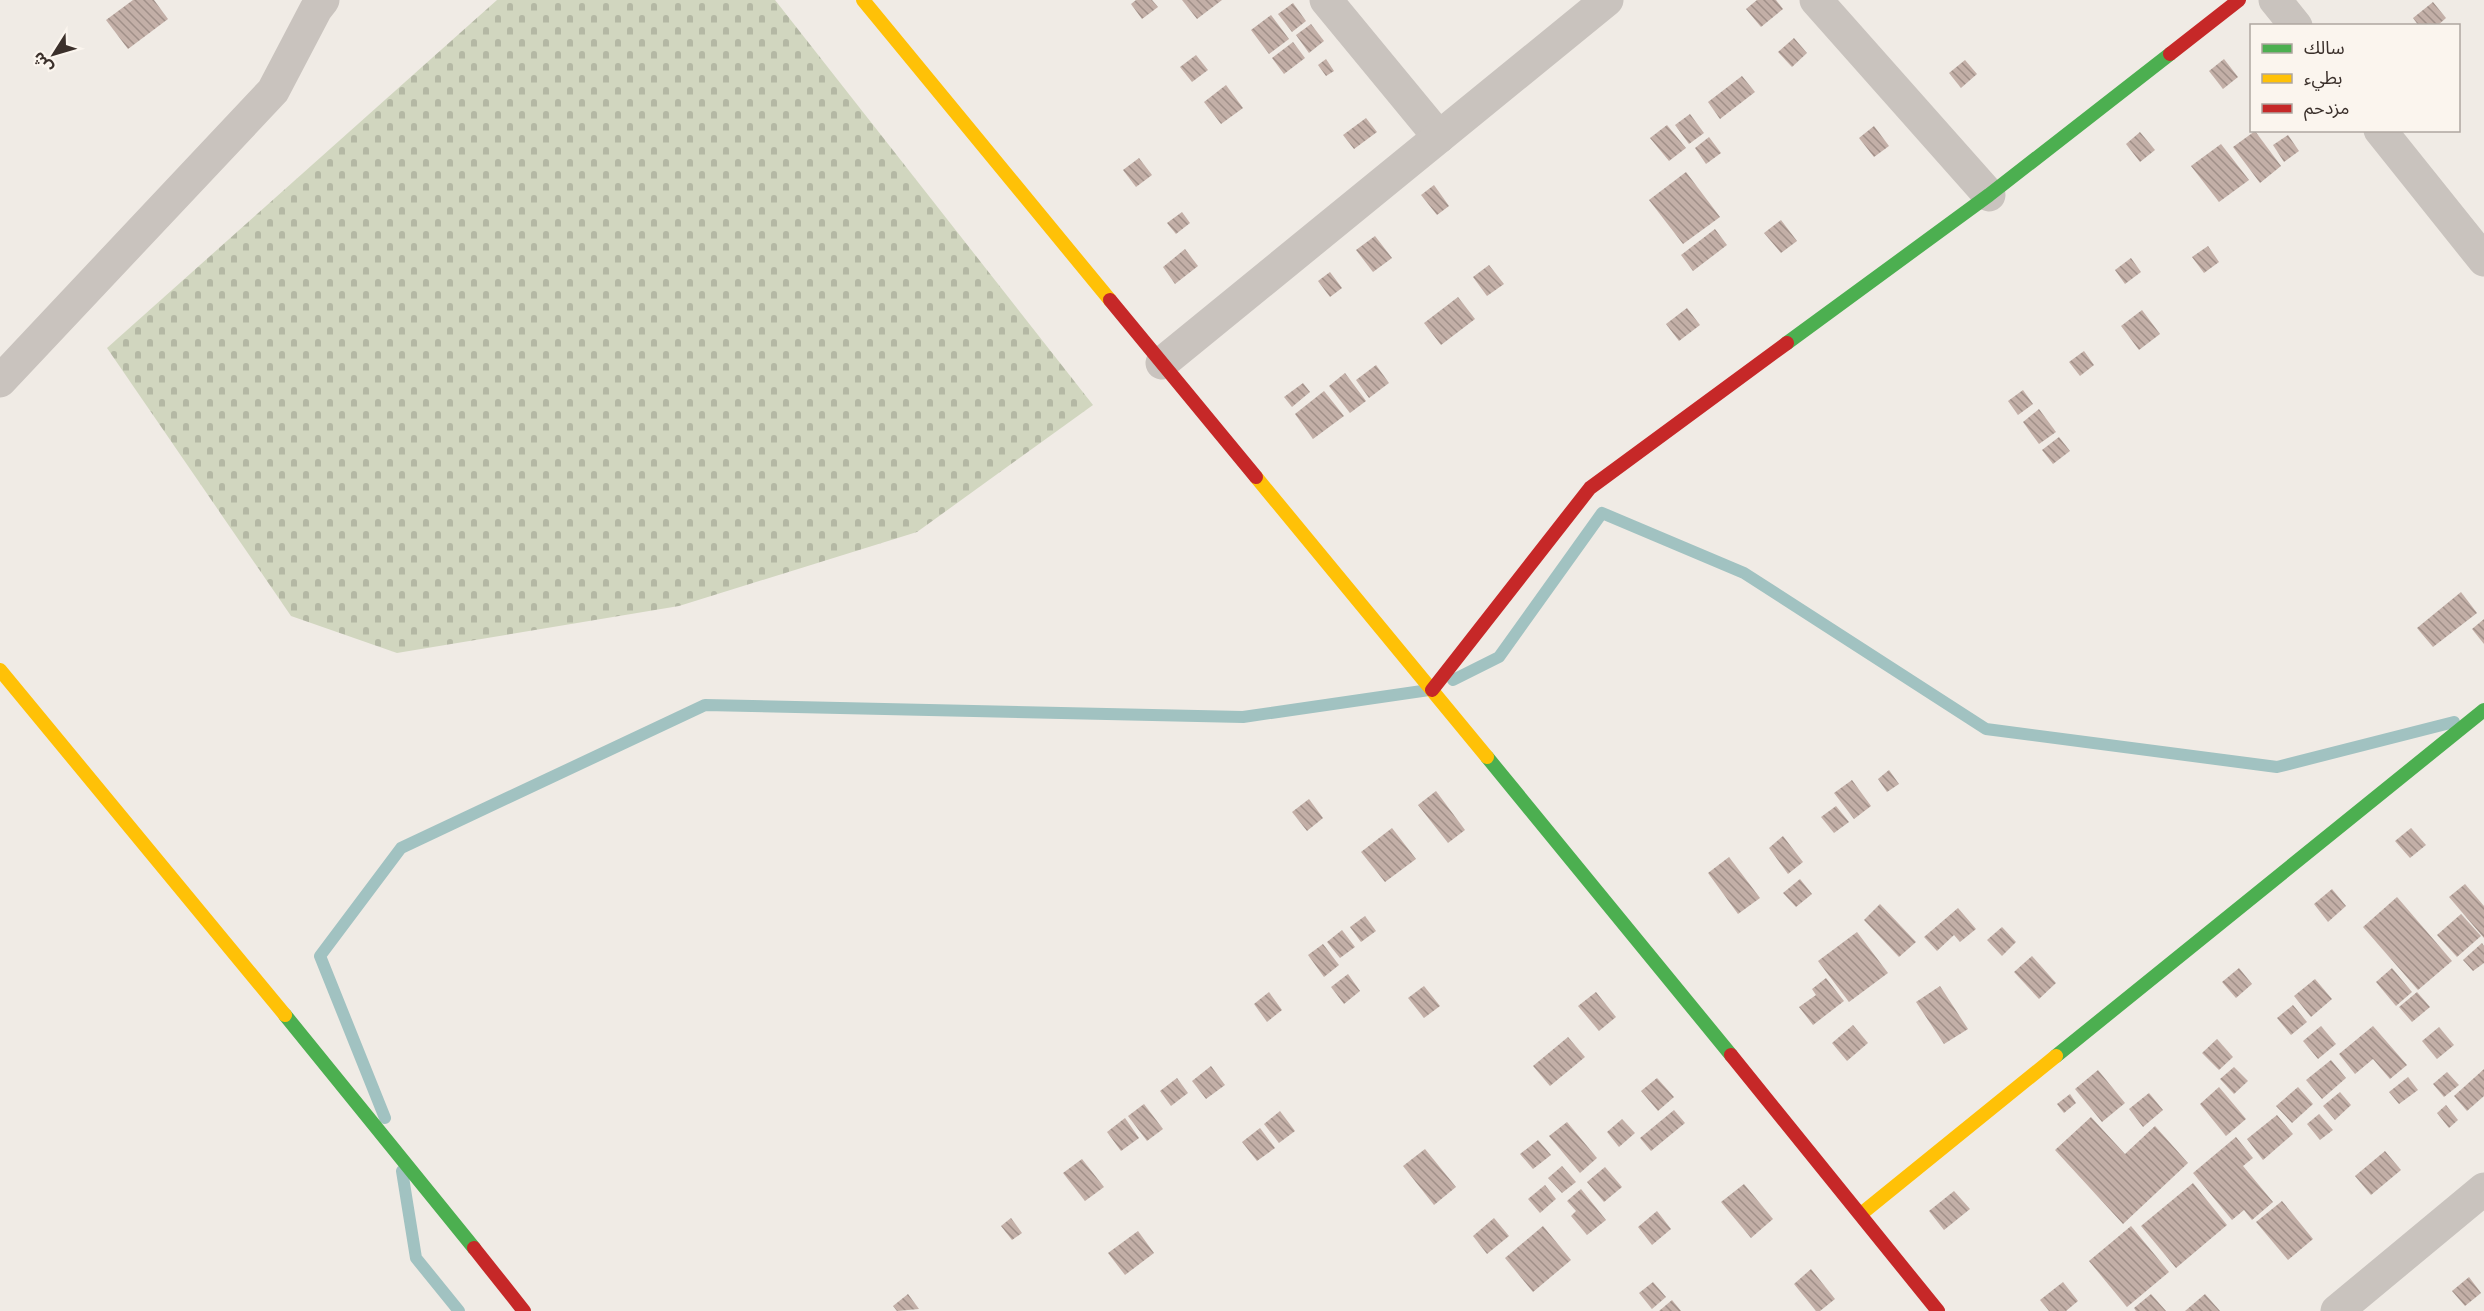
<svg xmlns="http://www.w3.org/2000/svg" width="2484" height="1311" viewBox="0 0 2484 1311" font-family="Jost,'Noto Sans Arabic',sans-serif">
  <defs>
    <pattern id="cemetery-stones" width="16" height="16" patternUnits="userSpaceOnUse" patternTransform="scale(1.5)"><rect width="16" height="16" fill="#d1d6bf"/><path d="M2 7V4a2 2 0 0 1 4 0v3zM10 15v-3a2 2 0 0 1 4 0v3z" fill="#b4b8a4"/></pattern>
    <pattern id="building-back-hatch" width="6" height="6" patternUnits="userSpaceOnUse" patternTransform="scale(1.5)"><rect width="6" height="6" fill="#c3afa7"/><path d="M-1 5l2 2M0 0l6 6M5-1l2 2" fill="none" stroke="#a08f88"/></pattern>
  </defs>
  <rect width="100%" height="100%" fill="#f0ebe5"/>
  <path fill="url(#cemetery-stones)" d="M497 0H775L1093 405 917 532 679 606 397 653 291 616 107 348Z"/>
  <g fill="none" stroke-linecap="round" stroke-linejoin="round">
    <g stroke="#a1c2c1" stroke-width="12">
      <path d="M1453 680 1499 657 1602 513 1744 573 1986 729 2277 767 2454 722"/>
      <path d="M385 1118 320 956 401 848 705 705 1243 717 1429 690"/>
      <path d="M402 1171 416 1258 459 1311"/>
    </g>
  </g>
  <g fill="url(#building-back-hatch)">
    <path d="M133 0H154L168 19 128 49 106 20Z"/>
    <path d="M1136 0H1152L1158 7 1142 19 1131 4Z"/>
    <path d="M1182 0H1222L1197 19Z"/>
    <path d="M1757 0H1776L1783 9 1761 27 1746 9Z"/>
    <path d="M2433 2 2446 18 2437 26H2419L2413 18Z"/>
    <path d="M1293 3 1306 21 1292 32 1278 14Z"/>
    <path d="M1271 15 1289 39 1269 54 1251 30Z"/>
    <path d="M1311 24 1324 41 1309 53 1296 35Z"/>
    <path d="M1794 38 1807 53 1792 67 1778 52Z"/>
    <path d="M1293 42 1305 58 1284 74 1272 58Z"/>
    <path d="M1196 55 1208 70 1192 82 1180 67Z"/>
    <path d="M1326 59 1334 71 1326 76 1318 65Z"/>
    <path d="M2224 59 2238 77 2223 89 2209 71Z"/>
    <path d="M1965 60 1977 74 1961 88 1949 73Z"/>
    <path d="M1742 76 1755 92 1720 119 1708 102Z"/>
    <path d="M1226 85 1243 108 1221 124 1204 102Z"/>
    <path d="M1690 114 1704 133 1689 144 1675 125Z"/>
    <path d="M1366 118 1377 132 1354 149 1343 135Z"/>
    <path d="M1667 125 1686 148 1669 161 1650 138Z"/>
    <path d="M1874 126 1889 146 1874 157 1859 138Z"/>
    <path d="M2255 131 2281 166 2260 183 2233 147Z"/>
    <path d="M2140 132 2155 150 2140 162 2126 144Z"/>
    <path d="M2288 135 2299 151 2284 162 2273 145Z"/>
    <path d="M1709 137 1721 153 1706 164 1695 148Z"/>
    <path d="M2221 144 2249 180 2219 202 2191 166Z"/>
    <path d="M1139 158 1152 175 1136 187 1123 170Z"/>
    <path d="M1686 172 1720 217 1683 244 1649 200Z"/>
    <path d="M1434 185 1449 206 1437 215 1421 195Z"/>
    <path d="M1182 212 1190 223 1176 234 1167 223Z"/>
    <path d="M1781 220 1797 241 1781 253 1764 233Z"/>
    <path d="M1715 229 1727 245 1693 271 1681 255Z"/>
    <path d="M1375 236 1392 258 1373 272 1356 250Z"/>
    <path d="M2208 246 2219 262 2204 273 2192 257Z"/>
    <path d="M1185 249 1198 266 1175 284 1163 267Z"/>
    <path d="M2131 258 2141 272 2125 284 2115 270Z"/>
    <path d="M1489 265 1504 284 1487 296 1473 277Z"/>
    <path d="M1330 272 1342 288 1330 297 1318 281Z"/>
    <path d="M1458 297 1475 319 1441 345 1424 323Z"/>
    <path d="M1687 308 1700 325 1679 341 1666 324Z"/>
    <path d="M2142 310 2160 334 2139 350 2121 326Z"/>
    <path d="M2084 351 2094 365 2080 376 2069 362Z"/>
    <path d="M1376 365 1389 383 1369 398 1356 380Z"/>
    <path d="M1345 373 1366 401 1350 413 1329 386Z"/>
    <path d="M1303 383 1310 392 1292 407 1284 397Z"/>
    <path d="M2023 390 2033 404 2018 415 2008 401Z"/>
    <path d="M1324 391 1344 416 1313 439 1295 414Z"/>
    <path d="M2039 409 2056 432 2039 444 2023 422Z"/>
    <path d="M2059 437 2070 451 2053 464 2042 450Z"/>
    <path d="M2461 592 2477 613 2433 647 2417 628Z"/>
    <path d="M2484 619V644L2472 629Z"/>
    <path d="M1889 770 1899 784 1887 792 1878 779Z"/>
    <path d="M1852 780 1871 806 1854 819 1834 793Z"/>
    <path d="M1436 791 1465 830 1448 843 1418 805Z"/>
    <path d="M1309 799 1323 818 1307 831 1292 812Z"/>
    <path d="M1836 806 1849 822 1834 833 1821 817Z"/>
    <path d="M1392 828 1416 859 1385 882 1361 852Z"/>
    <path d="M2411 828 2426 845 2410 858 2395 841Z"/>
    <path d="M1783 836 1803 862 1788 874 1769 848Z"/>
    <path d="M1729 857 1760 898 1738 914 1708 873Z"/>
    <path d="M1800 879 1812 894 1796 907 1783 893Z"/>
    <path d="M2465 884 2484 906V938L2449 897Z"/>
    <path d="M2332 889 2346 906 2328 922 2314 904Z"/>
    <path d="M2397 897 2452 961 2418 990 2363 927Z"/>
    <path d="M1880 904 1916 942 1899 957 1864 920Z"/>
    <path d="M1958 908 1976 929 1960 942 1954 935 1937 951 1924 937Z"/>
    <path d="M2461 914 2481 936 2457 957 2437 935Z"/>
    <path d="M1365 916 1376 931 1361 942 1350 927Z"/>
    <path d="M2002 927 2016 942 2002 956 1987 940Z"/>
    <path d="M1342 930 1355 947 1340 958 1327 942Z"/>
    <path d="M1857 932 1888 973 1849 1002 1818 961Z"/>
    <path d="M2482 943 2484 946V963L2473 971 2463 960Z"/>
    <path d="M1323 944 1339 965 1324 977 1308 955Z"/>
    <path d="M2032 956 2056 983 2039 999 2014 972Z"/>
    <path d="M2239 968 2252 984 2236 998 2222 982Z"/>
    <path d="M2392 968 2412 992 2396 1006 2376 982Z"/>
    <path d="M1348 974 1360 991 1344 1004 1331 987Z"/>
    <path d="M1826 978 1844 1001 1813 1025 1799 1007 1816 995 1812 989Z"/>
    <path d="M2315 979 2332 999 2311 1017 2294 996Z"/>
    <path d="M1424 986 1440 1006 1424 1018 1408 998Z"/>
    <path d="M1940 986 1968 1029 1944 1044 1916 1002Z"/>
    <path d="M1269 992 1282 1010 1267 1022 1254 1004Z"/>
    <path d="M1596 992 1616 1017 1599 1031 1578 1006Z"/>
    <path d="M2417 992 2430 1007 2412 1022 2399 1007Z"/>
    <path d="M2293 1005 2307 1022 2291 1035 2277 1018Z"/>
    <path d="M1853 1025 1868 1043 1847 1061 1832 1043Z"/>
    <path d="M2321 1026 2336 1044 2318 1059 2303 1041Z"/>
    <path d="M2373 1026 2407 1065 2390 1079 2373 1059 2355 1074 2339 1054Z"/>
    <path d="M2439 1027 2454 1045 2437 1059 2422 1041Z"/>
    <path d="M1568 1037 1585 1057 1550 1086 1533 1066Z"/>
    <path d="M2217 1039 2233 1057 2219 1070 2202 1053Z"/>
    <path d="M2331 1060 2346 1078 2322 1099 2306 1080Z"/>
    <path d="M1211 1066 1225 1085 1206 1099 1192 1081Z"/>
    <path d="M2234 1067 2248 1081 2234 1094 2220 1079Z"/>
    <path d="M2484 1069V1096L2467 1111 2454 1096Z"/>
    <path d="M2098 1070 2125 1103 2102 1122 2075 1089Z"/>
    <path d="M2447 1072 2459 1085 2444 1097 2433 1084Z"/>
    <path d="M2408 1077 2418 1090 2399 1104 2389 1092Z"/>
    <path d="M1177 1078 1188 1093 1171 1106 1160 1091Z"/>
    <path d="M1657 1078 1674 1097 1658 1111 1641 1091Z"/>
    <path d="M2219 1087 2246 1119 2226 1136 2200 1104Z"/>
    <path d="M2298 1087 2313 1104 2292 1123 2276 1106Z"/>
    <path d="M2340 1092 2351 1105 2335 1120 2323 1106Z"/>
    <path d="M2149 1093 2163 1110 2143 1127 2129 1109Z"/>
    <path d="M2070 1094 2076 1103 2064 1113 2057 1104Z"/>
    <path d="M1144 1104 1163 1129 1147 1141 1128 1116Z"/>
    <path d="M2446 1105 2458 1120 2449 1128 2437 1113Z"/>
    <path d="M1674 1110 1685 1123 1651 1151 1640 1138Z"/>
    <path d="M1280 1111 1295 1131 1279 1143 1264 1124Z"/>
    <path d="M2319 1114 2333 1130 2320 1140 2307 1124Z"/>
    <path d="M2277 1115 2293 1134 2263 1160 2247 1139Z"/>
    <path d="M2091 1117 2125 1154 2155 1126 2188 1163 2123 1224 2055 1150Z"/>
    <path d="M1125 1118 1139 1138 1121 1151 1107 1132Z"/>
    <path d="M1622 1119 1635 1133 1619 1147 1607 1132Z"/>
    <path d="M1567 1122 1597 1158 1580 1173 1549 1136Z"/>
    <path d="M1260 1128 1275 1148 1257 1161 1242 1142Z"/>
    <path d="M2236 1137 2253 1158 2243 1166 2273 1202 2252 1220 2244 1210 2232 1220 2193 1173Z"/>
    <path d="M1538 1140 1551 1155 1533 1169 1520 1154Z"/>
    <path d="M1425 1149 1456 1187 1434 1205 1403 1166Z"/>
    <path d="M2385 1151 2401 1170 2371 1195 2355 1176Z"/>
    <path d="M1082 1159 1104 1187 1085 1201 1063 1173Z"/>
    <path d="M1562 1166 1576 1182 1562 1193 1548 1178Z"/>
    <path d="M1605 1167 1622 1187 1604 1202 1587 1182Z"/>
    <path d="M2193 1183 2227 1225 2176 1268 2141 1226Z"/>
    <path d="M1744 1184 1773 1219 1751 1238 1721 1202Z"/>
    <path d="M1545 1185 1556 1199 1540 1213 1528 1199Z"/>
    <path d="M1581 1189 1606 1220 1587 1235 1571 1216 1576 1211 1567 1201Z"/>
    <path d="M1954 1191 1970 1209 1944 1230 1929 1211Z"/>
    <path d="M2282 1201 2313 1239 2288 1260 2256 1222Z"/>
    <path d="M1657 1211 1671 1229 1652 1245 1638 1227Z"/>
    <path d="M1011 1218 1022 1233 1012 1240 1001 1226Z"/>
    <path d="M1494 1218 1509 1236 1487 1254 1473 1236Z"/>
    <path d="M1543 1226 1571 1260 1533 1292 1505 1258Z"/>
    <path d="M2131 1226 2169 1272 2127 1307 2089 1261Z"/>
    <path d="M1138 1231 1154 1253 1125 1275 1108 1253Z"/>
    <path d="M1811 1269 1835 1299 1820 1311H1816L1794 1284Z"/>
    <path d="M2469 1277 2481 1293 2465 1306 2452 1291Z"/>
    <path d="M1653 1282 1666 1297 1652 1309 1639 1293Z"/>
    <path d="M2063 1282 2078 1301 2066 1311H2049L2040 1300Z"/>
    <path d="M908 1294 919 1309 897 1311 893 1306Z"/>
    <path d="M2151 1294 2166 1311H2136L2134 1308Z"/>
    <path d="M2205 1294 2220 1311H2185Z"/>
    <path d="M1672 1300 1681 1311H1659Z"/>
  </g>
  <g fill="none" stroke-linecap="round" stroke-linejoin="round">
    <g stroke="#c9c3be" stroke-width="33">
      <path d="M1326 0 1439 137"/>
      <path d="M1816 0 1989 195"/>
      <path d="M2275 0 2296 26"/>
      <path d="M2380 130 2484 260"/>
      <path d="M1162 363 1607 0"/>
      <path d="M0 381 273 91 316 9 323 0"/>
      <path d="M2337 1311 2484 1189"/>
    </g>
    <g stroke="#4caf50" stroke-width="14">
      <path d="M1787 343 1989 195 2170 54"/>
      <path d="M1487 757 1731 1055"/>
      <path d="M285 1015 474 1248"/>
      <path d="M2056 1056 2484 710"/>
    </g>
    <g stroke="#ffc107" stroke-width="14">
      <path d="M863 0 1110 300"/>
      <path d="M1256 477 1487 757"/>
      <path d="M0 670 285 1015"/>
      <path d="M1861 1214 2056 1056"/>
    </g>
    <g stroke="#c62828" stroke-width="14">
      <path d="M2170 54 2239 0"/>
      <path d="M1110 300 1256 477"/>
      <path d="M1432 690 1590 488 1787 343"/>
      <path d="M1731 1055 1938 1311"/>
      <path d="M474 1248 524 1311"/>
    </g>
  </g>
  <rect x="2250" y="24" width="210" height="108" fill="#fbf5ee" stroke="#aea6a0" stroke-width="1.5"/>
  <rect x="2262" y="44" width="30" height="9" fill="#4caf50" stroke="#aea6a0" stroke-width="1.5"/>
  <text x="2304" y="54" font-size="18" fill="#3b302b">سالك</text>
  <rect x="2262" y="74" width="30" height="9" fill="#ffc107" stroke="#aea6a0" stroke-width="1.5"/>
  <text x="2304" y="84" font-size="18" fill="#3b302b">بطيء</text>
  <rect x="2262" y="104" width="30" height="9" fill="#c62828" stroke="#aea6a0" stroke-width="1.5"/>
  <text x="2304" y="114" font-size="18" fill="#3b302b">مزدحم</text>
  <g transform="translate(54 54) rotate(233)" stroke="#fbf5ee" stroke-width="4.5" paint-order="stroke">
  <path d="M0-4.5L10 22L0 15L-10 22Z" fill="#3b302b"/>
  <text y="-9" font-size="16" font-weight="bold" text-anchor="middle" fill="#3b302b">ش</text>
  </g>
</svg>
